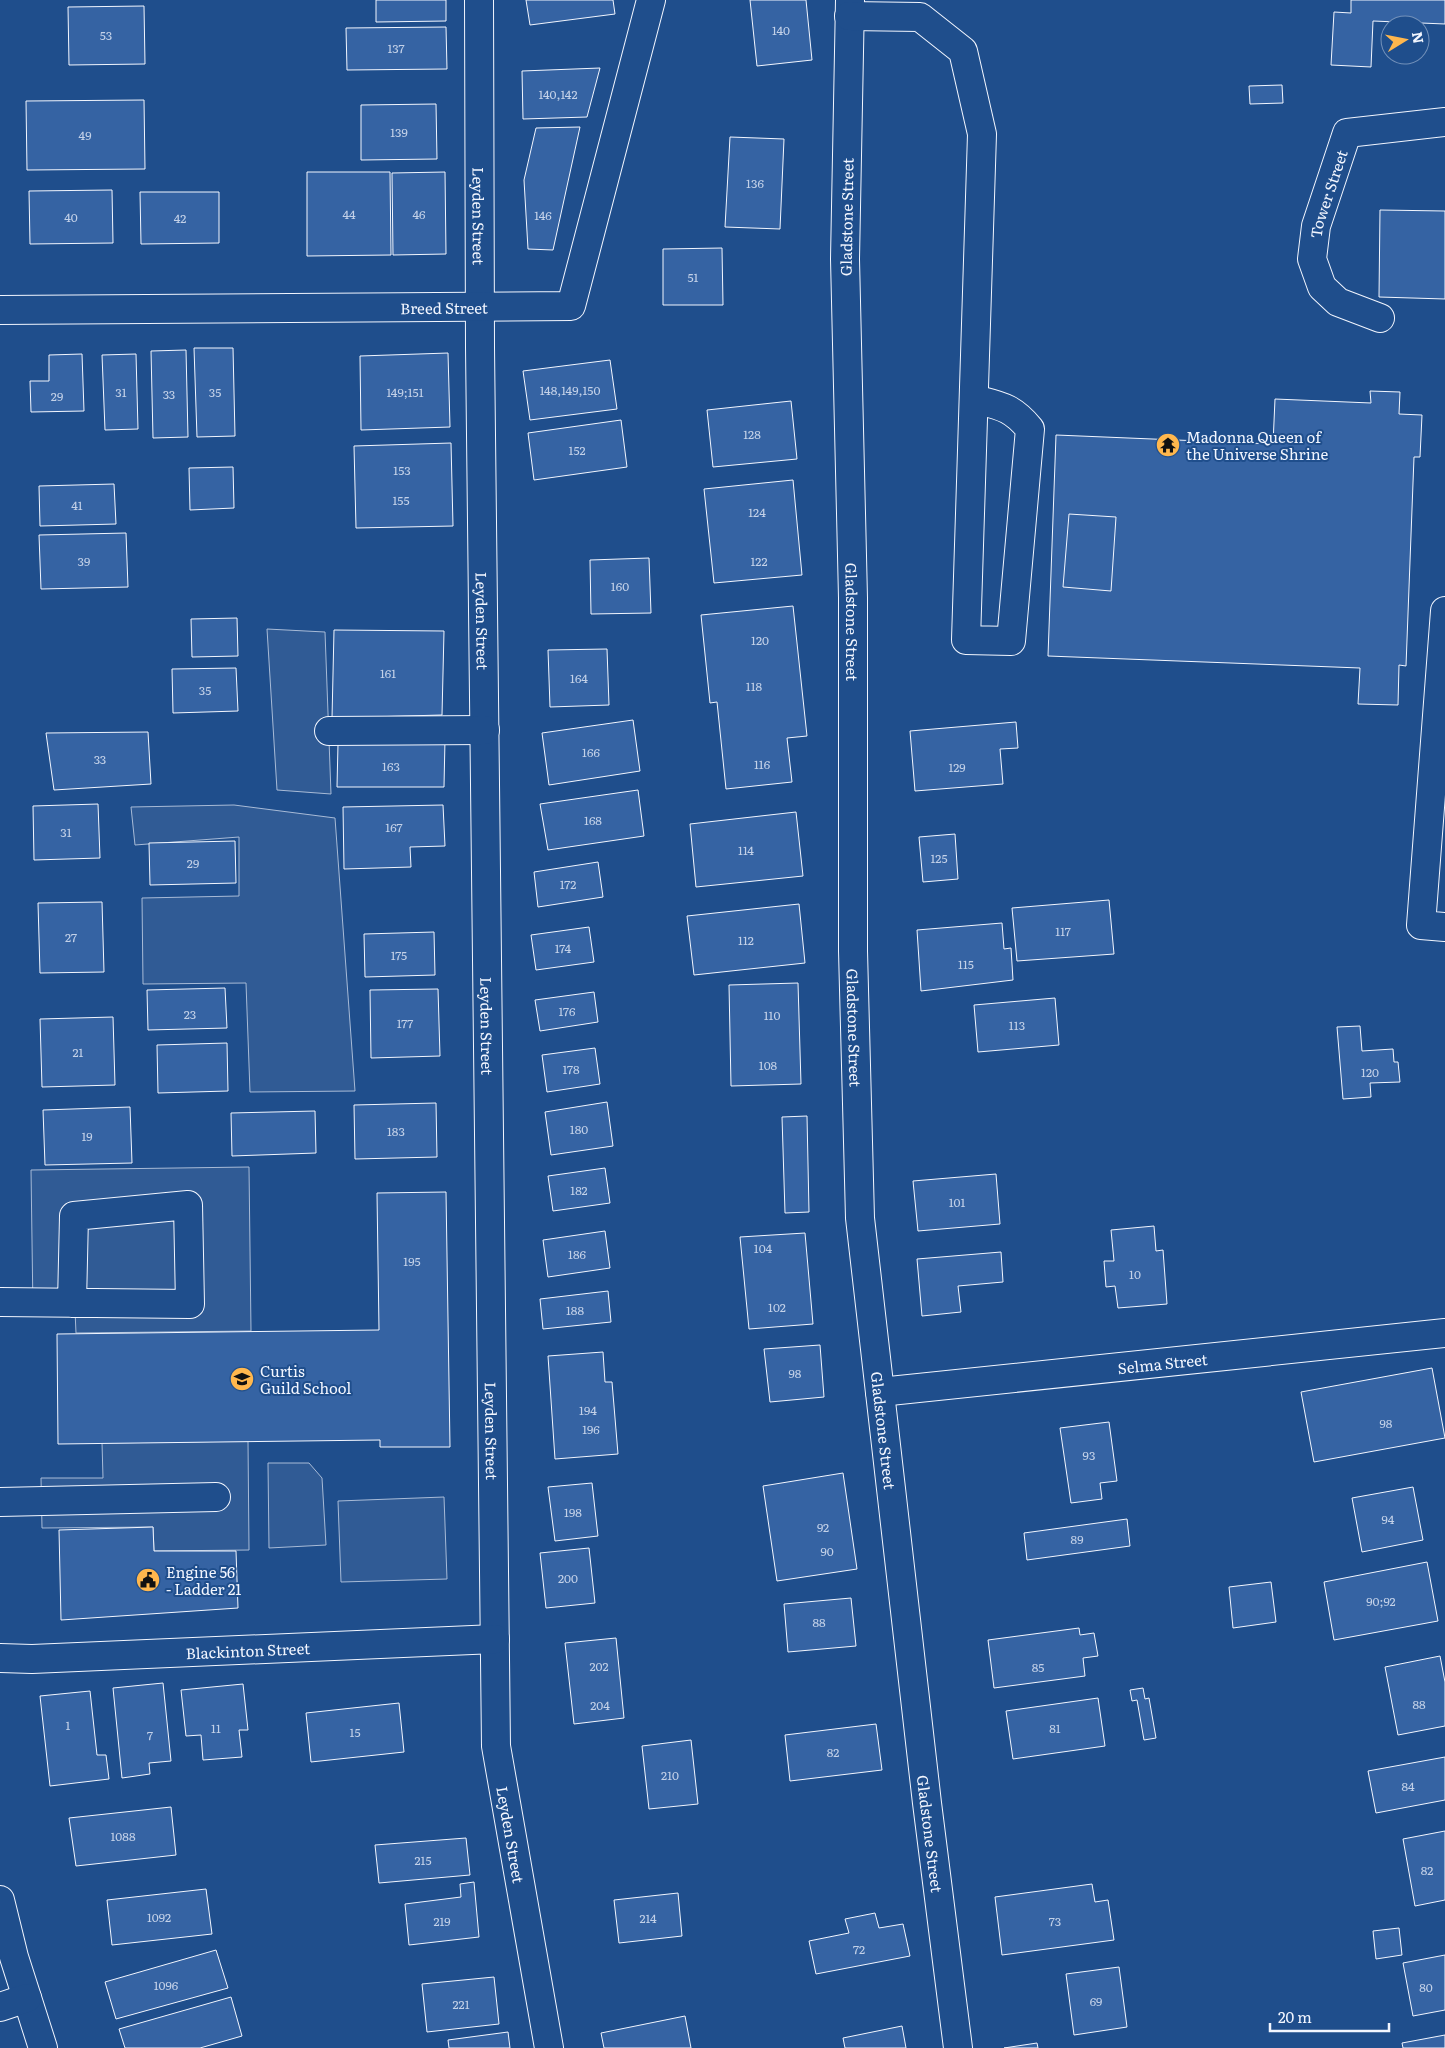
<svg xmlns="http://www.w3.org/2000/svg" width="1445" height="2048" viewBox="0 0 1445 2048" font-family="Literata,serif">
  <rect width="100%" height="100%" fill="#1f4e8c"/>
  <g fill="#305b95" stroke="#a8bbd7">
    <path d="M267 629 325 632 331 794 277 790Z"/>
    <path d="M234 805 335 818 355 1091 250 1092 246 983 143 984 142 898 239 896V837L135 845 131 807Z"/>
    <path d="M249 1167 251 1331 76 1333 75 1311H33L31 1170Z"/>
    <path d="M248 1441 249 1550 154 1551 153 1527 42 1528 41 1478H103L102 1443Z"/>
    <path d="M268 1463H309L322 1478 326 1545 269 1548Z"/>
    <path d="M444 1497 447 1579 341 1582 338 1501Z"/>
  </g>
  <g fill="#3563a3" stroke="#f2f6ff">
    <path d="M376 0H446V21L376 22Z"/>
    <path d="M526 0H613L615 14 530 25Z"/>
    <path d="M750 0H806L812 60 757 66Z"/>
    <path d="M1351 0H1445V24L1373 21 1371 67 1331 65 1334 12 1351 13Z"/>
    <path d="M144 6 145 64 69 65 68 7Z"/>
    <path d="M446 27 447 69 347 70 346 28Z"/>
    <path d="M600 68 587 117 523 119 522 71Z"/>
    <path d="M1282 85 1283 103 1250 104 1249 86Z"/>
    <path d="M144 100 145 169 27 170 26 101Z"/>
    <path d="M436 104 437 159 361 160V105Z"/>
    <path d="M580 127 553 250 528 249 524 180 536 128Z"/>
    <path d="M730 137 784 139 780 229 725 227Z"/>
    <path d="M307 172H390L391 255 307 256Z"/>
    <path d="M445 172 446 254 393 255 392 173Z"/>
    <path d="M112 190 113 243 30 244 29 191Z"/>
    <path d="M140 192H219V243L141 244Z"/>
    <path d="M1380 210 1445 211V299L1379 297Z"/>
    <path d="M722 248 723 305H663V249Z"/>
    <path d="M194 348H233L235 436 197 437Z"/>
    <path d="M186 350 188 437 153 438 151 351Z"/>
    <path d="M448 353 450 427 361 430 360 356Z"/>
    <path d="M82 354 84 411 31 412 30 381H49V355Z"/>
    <path d="M136 354 138 429 105 430 102 355Z"/>
    <path d="M610 360 617 409 530 420 523 371Z"/>
    <path d="M1370 391 1400 392 1399 414 1422 415 1420 457H1414L1406 666 1399 665 1398 705 1358 704 1360 668 1048 656 1056 435 1273 444 1275 399 1371 403Z"/>
    <path d="M791 401 797 459 713 467 707 410Z"/>
    <path d="M621 420 627 467 534 480 528 433Z"/>
    <path d="M451 443 453 526 356 528 354 446Z"/>
    <path d="M233 467 234 508 190 510 189 468Z"/>
    <path d="M793 480 802 575 714 583 704 489Z"/>
    <path d="M114 484 116 524 40 526 39 486Z"/>
    <path d="M1069 514 1116 517 1111 591 1063 587Z"/>
    <path d="M126 533 128 587 41 589 39 535Z"/>
    <path d="M649 558 651 613 591 614 590 560Z"/>
    <path d="M793 606 807 736 787 738 792 782 726 789 717 702 710 703 701 615Z"/>
    <path d="M237 618 238 656 192 657 191 619Z"/>
    <path d="M334 630 444 631 442 715 332 718Z"/>
    <path d="M607 649 609 705 550 707 548 650Z"/>
    <path d="M236 668 238 711 173 713 172 669Z"/>
    <path d="M633 720 640 771 549 785 542 733Z"/>
    <path d="M1016 722 1018 748 1000 749 1003 784 915 791 910 731Z"/>
    <path d="M148 732 151 784 54 790 46 733Z"/>
    <path d="M445 739 444 787H337L338 744Z"/>
    <path d="M638 790 644 836 548 850 540 804Z"/>
    <path d="M98 804 100 858 34 860 33 806Z"/>
    <path d="M443 805 445 846 410 847 411 867 344 869 343 807Z"/>
    <path d="M796 812 803 876 696 887 690 824Z"/>
    <path d="M955 834 958 879 923 882 919 837Z"/>
    <path d="M235 841 236 883 150 885 149 843Z"/>
    <path d="M598 862 603 897 538 907 534 872Z"/>
    <path d="M1109 900 1114 954 1017 961 1012 908Z"/>
    <path d="M102 902 104 972 40 973 38 903Z"/>
    <path d="M799 904 805 963 694 975 687 916Z"/>
    <path d="M1002 923 1004 949 1011 948 1013 980 921 991 917 930Z"/>
    <path d="M589 927 594 962 536 970 531 935Z"/>
    <path d="M434 932 435 975 365 977 364 934Z"/>
    <path d="M798 983 801 1084 731 1086 729 985Z"/>
    <path d="M225 988 227 1028 148 1030 147 990Z"/>
    <path d="M438 989 440 1056 371 1058 370 990Z"/>
    <path d="M594 992 598 1022 540 1031 535 1000Z"/>
    <path d="M1055 998 1059 1045 978 1052 974 1005Z"/>
    <path d="M113 1017 115 1085 42 1087 40 1019Z"/>
    <path d="M1360 1026 1362 1051 1393 1049 1394 1062H1398L1400 1082 1370 1083 1371 1097 1343 1099 1337 1027Z"/>
    <path d="M227 1043 228 1091 158 1093 157 1045Z"/>
    <path d="M595 1048 600 1084 547 1092 542 1055Z"/>
    <path d="M607 1102 613 1146 551 1155 545 1112Z"/>
    <path d="M436 1103 437 1157 355 1159 354 1105Z"/>
    <path d="M130 1107 132 1163 45 1165 43 1110Z"/>
    <path d="M315 1111 316 1153 232 1156 231 1113Z"/>
    <path d="M807 1116 809 1212 785 1213 782 1117Z"/>
    <path d="M605 1168 610 1203 553 1211 548 1176Z"/>
    <path d="M996 1174 1000 1224 918 1231 913 1181Z"/>
    <path d="M446 1192 450 1447H380V1440L58 1444 57 1334 379 1330 377 1193Z"/>
    <path d="M1154 1226 1156 1251 1163 1250 1167 1304 1118 1308 1115 1286 1106 1287 1104 1261H1114L1111 1230Z"/>
    <path d="M605 1231 610 1268 548 1277 543 1240Z"/>
    <path d="M805 1233 813 1324 749 1329 740 1237Z"/>
    <path d="M1001 1252 1003 1282 958 1286 961 1312 922 1316 917 1259Z"/>
    <path d="M608 1291 611 1322 543 1329 540 1299Z"/>
    <path d="M820 1345 824 1397 770 1402 764 1349Z"/>
    <path d="M603 1352 605 1382H612L618 1454 555 1459 548 1356Z"/>
    <path d="M1432 1368 1445 1438 1314 1462 1301 1392Z"/>
    <path d="M1109 1422 1117 1481 1100 1483 1102 1499 1071 1503 1060 1428Z"/>
    <path d="M843 1473 857 1569 777 1581 763 1486Z"/>
    <path d="M592 1483 598 1536 555 1541 548 1487Z"/>
    <path d="M1413 1487 1423 1540 1362 1552 1352 1498Z"/>
    <path d="M1127 1519 1130 1546 1027 1560 1024 1533Z"/>
    <path d="M153 1527 154 1551H236L238 1608 61 1620 59 1530Z"/>
    <path d="M589 1548 595 1603 546 1608 540 1553Z"/>
    <path d="M1427 1562 1438 1621 1334 1640 1324 1582Z"/>
    <path d="M1271 1582 1276 1622 1233 1628 1229 1587Z"/>
    <path d="M851 1598 856 1646 788 1652 784 1604Z"/>
    <path d="M1079 1628 1080 1635 1094 1633 1098 1656 1083 1658 1085 1676 994 1688 988 1640Z"/>
    <path d="M616 1638 624 1718 574 1724 565 1643Z"/>
    <path d="M1440 1656 1445 1682V1726L1398 1735 1385 1667Z"/>
    <path d="M163 1683 171 1761 149 1763 150 1774 122 1778 113 1688Z"/>
    <path d="M243 1684 248 1730H239L242 1757 203 1760 201 1735 186 1736 181 1690Z"/>
    <path d="M1143 1688 1145 1699 1149 1698 1156 1738 1144 1740 1137 1700 1132 1701 1130 1690Z"/>
    <path d="M90 1691 97 1755H106L109 1779 50 1786 40 1696Z"/>
    <path d="M1098 1698 1105 1746 1013 1759 1006 1711Z"/>
    <path d="M399 1703 404 1752 311 1762 306 1713Z"/>
    <path d="M876 1724 882 1770 790 1781 785 1735Z"/>
    <path d="M691 1740 698 1804 649 1809 642 1746Z"/>
    <path d="M1445 1757V1800L1376 1813 1368 1771Z"/>
    <path d="M171 1807 176 1855 76 1866 69 1818Z"/>
    <path d="M1445 1831V1900L1415 1906 1403 1839Z"/>
    <path d="M466 1838 470 1875 379 1883 375 1845Z"/>
    <path d="M474 1882 479 1937 409 1945 405 1904 461 1897 460 1884Z"/>
    <path d="M1092 1884 1095 1902 1108 1900 1114 1940 1002 1955 995 1897Z"/>
    <path d="M206 1889 212 1934 112 1945 107 1900Z"/>
    <path d="M678 1893 682 1936 619 1943 614 1900Z"/>
    <path d="M875 1913 879 1928 903 1924 910 1956 816 1974 809 1941 849 1933 845 1919Z"/>
    <path d="M1399 1928 1402 1955 1376 1959 1373 1931Z"/>
    <path d="M216 1950 228 1988 116 2019 105 1982Z"/>
    <path d="M1445 1955V2010L1413 2016 1403 1963Z"/>
    <path d="M1119 1967 1127 2027 1074 2035 1066 1974Z"/>
    <path d="M494 1977 499 2024 427 2032 422 1984Z"/>
    <path d="M231 1997 242 2036 200 2048H125L119 2029Z"/>
    <path d="M685 2016 691 2048H604L601 2033Z"/>
    <path d="M902 2026 906 2048H845L843 2038Z"/>
    <path d="M508 2032 510 2048H449L448 2040Z"/>
    <path d="M1445 2035V2048H1403L1402 2043Z"/>
    <path d="M1037 2043 1038 2048H1004Z"/>
  </g>
  <g fill="none" stroke-linecap="round" stroke-linejoin="round">
    <g stroke="#f2f6ff" stroke-width="30">
      <g id="minor">
        <path id="s1" d="M479 0 480 347 496 1746 549 2048"/>
        <path id="s2" d="M850 0 845 259 853 598V951L860 1218 927 1803 958 2048"/>
        <path d="M849 16 920 17 963 51 982 134 966 640 1011 641 1030 429C1012 407 1001 406 974 399"/>
        <path id="s3" d="M0 310 571 306 651 0"/>
        <path id="s4" d="M1380 318 1338 302 1322 287 1312 259 1316 226 1347 133 1445 122"/>
        <path d="M1445 611 1421 925 1445 927"/>
        <path d="M329 731 485 730"/>
        <path d="M0 1302 190 1304 188 1205 74 1216 72 1303"/>
        <path id="s5" d="M880 1392 1445 1333"/>
        <path d="M0 1502 216 1497"/>
        <path id="s6" d="M0 1658 32 1659 495 1639"/>
      </g>
    </g>
    <g stroke="#f2f6ff" stroke-width="30">
      <g id="major">
        <path d="M0 1900 14 1957 43 2048"/>
        <path d="M0 2007 27 1998"/>
      </g>
    </g>
    <use href="#minor" stroke="#1f4e8c" stroke-width="28"/>
    <use href="#major" stroke="#1f4e8c" stroke-width="28"/>
  </g>
  <defs>
    <g id="temple-disc" transform="scale(1.25)"><circle r="9.5" fill="#ffb74d" stroke="#1f4e8c"/><path d="M0-6L5-2H3V0L6.5 2.5H4V6H1.5V3h-3V6H-4V2.5H-6.5L-3 0V-2H-5Z" fill="#111"/></g>
    <g id="school-disc" transform="scale(1.25)"><circle r="9.5" fill="#ffb74d" stroke="#1f4e8c"/><path d="M0-5L7-2L0 1L-7-2ZM-4 1L0 2.5L4 1V4Q0 6-4 4Z" fill="#111"/></g>
    <g id="civic-disc" transform="scale(1.25)"><circle r="9.5" fill="#ffb74d" stroke="#1f4e8c"/><path d="M-.6-6.5H3V-4.5H.6V-3L4-1V1h2V6H-6V1h2V-1L-.6-3ZM-1.2 2.5V6h2.4V2.5Z" fill="#111"/></g>
  </defs>
  <g fill-rule="evenodd">
    <use href="#temple-disc" x="1168" y="445"/>
    <use href="#school-disc" x="242" y="1379"/>
    <use href="#civic-disc" x="148" y="1580"/>
  </g>
  <g text-anchor="middle" dominant-baseline="central" stroke-width="4" stroke-linejoin="round" paint-order="stroke">
    <g font-size="12" fill="#c3d1e8">
      <text x="781" y="30">140</text>
      <text x="106" y="35">53</text>
      <text x="396" y="48">137</text>
      <text x="558" y="94">140,142</text>
      <text x="399" y="132">139</text>
      <text x="85" y="135">49</text>
      <text x="755" y="183">136</text>
      <text x="349" y="214">44</text>
      <text x="419" y="214">46</text>
      <text x="543" y="215">146</text>
      <text x="71" y="217">40</text>
      <text x="180" y="218">42</text>
      <text x="693" y="277">51</text>
      <text x="570" y="390">148,149,150</text>
      <text x="121" y="392">31</text>
      <text x="215" y="392">35</text>
      <text x="405" y="392">149;151</text>
      <text x="169" y="394">33</text>
      <text x="57" y="396">29</text>
      <text x="752" y="434">128</text>
      <text x="577" y="450">152</text>
      <text x="402" y="470">153</text>
      <text x="401" y="500">155</text>
      <text x="77" y="505">41</text>
      <text x="757" y="512">124</text>
      <text x="84" y="561">39</text>
      <text x="759" y="561">122</text>
      <text x="620" y="586">160</text>
      <text x="760" y="640">120</text>
      <text x="388" y="673">161</text>
      <text x="579" y="678">164</text>
      <text x="754" y="686">118</text>
      <text x="205" y="690">35</text>
      <text x="591" y="752">166</text>
      <text x="100" y="759">33</text>
      <text x="762" y="764">116</text>
      <text x="391" y="766">163</text>
      <text x="957" y="767">129</text>
      <text x="593" y="820">168</text>
      <text x="394" y="827">167</text>
      <text x="66" y="832">31</text>
      <text x="746" y="850">114</text>
      <text x="939" y="858">125</text>
      <text x="193" y="863">29</text>
      <text x="568" y="884">172</text>
      <text x="1063" y="931">117</text>
      <text x="71" y="937">27</text>
      <text x="746" y="940">112</text>
      <text x="563" y="948">174</text>
      <text x="399" y="955">175</text>
      <text x="966" y="964">115</text>
      <text x="567" y="1011">176</text>
      <text x="190" y="1014">23</text>
      <text x="772" y="1015">110</text>
      <text x="405" y="1023">177</text>
      <text x="1017" y="1025">113</text>
      <text x="78" y="1052">21</text>
      <text x="768" y="1065">108</text>
      <text x="571" y="1069">178</text>
      <text x="1370" y="1072">120</text>
      <text x="579" y="1129">180</text>
      <text x="396" y="1131">183</text>
      <text x="87" y="1136">19</text>
      <text x="579" y="1190">182</text>
      <text x="957" y="1202">101</text>
      <text x="763" y="1248">104</text>
      <text x="577" y="1254">186</text>
      <text x="412" y="1261">195</text>
      <text x="1135" y="1274">10</text>
      <text x="777" y="1307">102</text>
      <text x="575" y="1310">188</text>
      <text x="795" y="1373">98</text>
      <text x="588" y="1410">194</text>
      <text x="1386" y="1423">98</text>
      <text x="591" y="1429">196</text>
      <text x="1089" y="1455">93</text>
      <text x="573" y="1512">198</text>
      <text x="1388" y="1519">94</text>
      <text x="823" y="1527">92</text>
      <text x="1077" y="1539">89</text>
      <text x="827" y="1551">90</text>
      <text x="568" y="1578">200</text>
      <text x="1381" y="1601">90;92</text>
      <text x="819" y="1622">88</text>
      <text x="599" y="1666">202</text>
      <text x="1038" y="1667">85</text>
      <text x="1419" y="1704">88</text>
      <text x="600" y="1705">204</text>
      <text x="68" y="1725">1</text>
      <text x="216" y="1728">11</text>
      <text x="1055" y="1728">81</text>
      <text x="355" y="1732">15</text>
      <text x="150" y="1735">7</text>
      <text x="833" y="1752">82</text>
      <text x="670" y="1775">210</text>
      <text x="1408" y="1786">84</text>
      <text x="123" y="1836">1088</text>
      <text x="423" y="1860">215</text>
      <text x="1427" y="1870">82</text>
      <text x="159" y="1917">1092</text>
      <text x="648" y="1918">214</text>
      <text x="442" y="1921">219</text>
      <text x="1055" y="1921">73</text>
      <text x="859" y="1949">72</text>
      <text x="166" y="1985">1096</text>
      <text x="1426" y="1987">80</text>
      <text x="1096" y="2001">69</text>
      <text x="461" y="2004">221</text>
    </g>
    <g font-size="15" fill="#f2f6ff" stroke="#1f4e8c">
      <text stroke="none"><textPath href="#s4" startOffset="164">Tower Street</textPath></text>
      <text stroke="none"><textPath href="#s1" startOffset="216">Leyden Street</textPath></text>
      <text transform="translate(846 217) rotate(-89)">Gladstone Street</text>
      <text stroke="none"><textPath href="#s3" startOffset="444">Breed Street</textPath></text>
      <text stroke="none"><textPath href="#s1" startOffset="621">Leyden Street</textPath></text>
      <text stroke="none"><textPath href="#s2" startOffset="622">Gladstone Street</textPath></text>
      <text stroke="none"><textPath href="#s1" startOffset="1026">Leyden Street</textPath></text>
      <text stroke="none"><textPath href="#s2" startOffset="1028">Gladstone Street</textPath></text>
      <text stroke="none"><textPath href="#s5" startOffset="284">Selma Street</textPath></text>
      <text stroke="none"><textPath href="#s2" startOffset="1432">Gladstone Street</textPath></text>
      <text stroke="none"><textPath href="#s1" startOffset="1431">Leyden Street</textPath></text>
      <text stroke="none"><textPath href="#s6" startOffset="248">Blackinton Street</textPath></text>
      <text stroke="none"><textPath href="#s2" startOffset="1838">Gladstone Street</textPath></text>
      <text stroke="none"><textPath href="#s1" startOffset="1836">Leyden Street</textPath></text>
    </g>
    <g font-size="15" fill="#f2f6ff" stroke="#1f4e8c" text-anchor="start">
      <text x="1186" y="436">Madonna Queen of<tspan x="1186" dy="17">the Universe Shrine</tspan></text>
      <text x="260" y="1370">Curtis<tspan x="260" dy="17">Guild School</tspan></text>
      <text x="166" y="1571">Engine 56<tspan x="166" dy="17">- Ladder 21</tspan></text>
    </g>
  </g>
  <g transform="translate(1405 40) rotate(80)"><circle r="24" fill="#1f4e8c" stroke="#7391ba"/>
  <path d="M0-4L9 19L0 12L-9 19Z" fill="#ffb74d"/>
  <text y="-8" font-size="14" font-weight="bold" text-anchor="middle" fill="#f2f6ff">N</text>
  </g>
  <path d="M1270 2023v8h119v-8" fill="none" stroke="#f2f6ff" stroke-width="2.5"/>
  <text x="1278" y="2023" font-size="15" fill="#f2f6ff" stroke="#1f4e8c" stroke-width="4" paint-order="stroke">20 m</text>
</svg>
